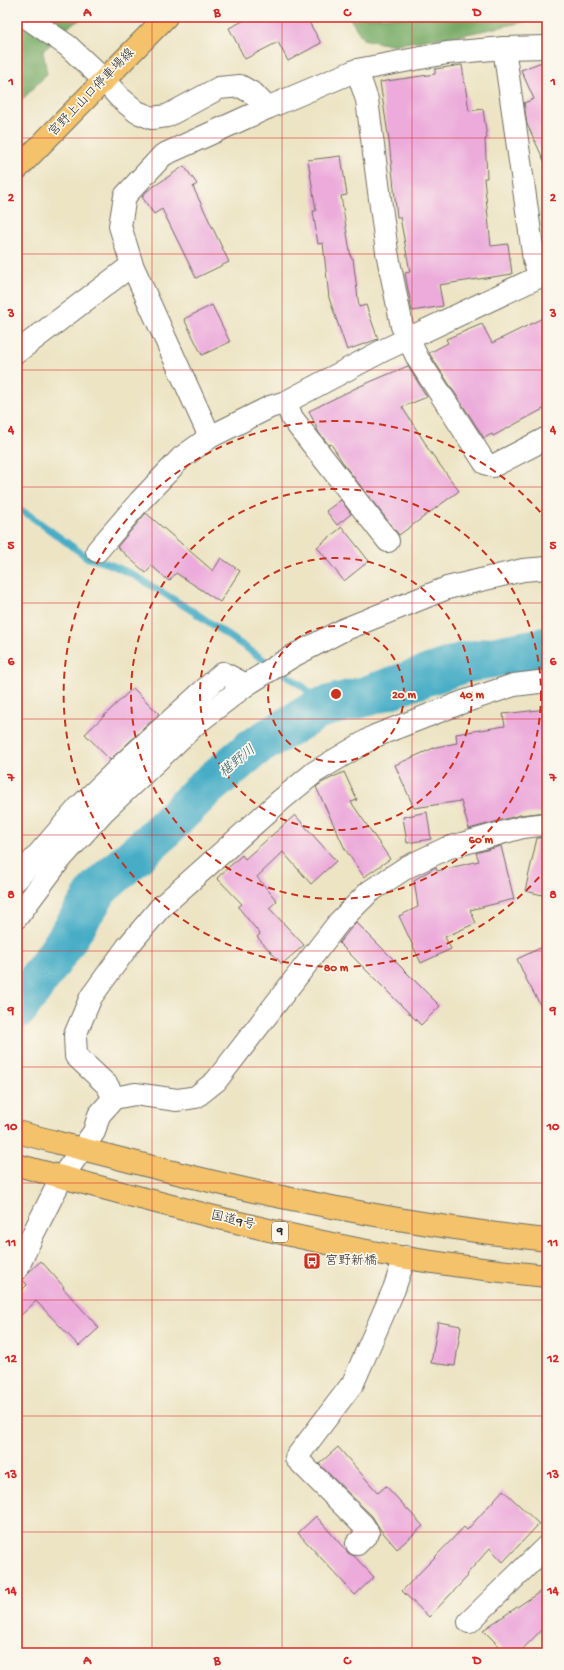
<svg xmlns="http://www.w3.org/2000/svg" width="564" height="1670" viewBox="0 0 564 1670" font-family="'Gochi Hand','Klee One',sans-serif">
  <rect width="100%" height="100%" fill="#fbf7ec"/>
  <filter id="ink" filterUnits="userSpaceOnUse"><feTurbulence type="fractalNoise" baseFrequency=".025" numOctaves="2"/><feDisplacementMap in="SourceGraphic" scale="8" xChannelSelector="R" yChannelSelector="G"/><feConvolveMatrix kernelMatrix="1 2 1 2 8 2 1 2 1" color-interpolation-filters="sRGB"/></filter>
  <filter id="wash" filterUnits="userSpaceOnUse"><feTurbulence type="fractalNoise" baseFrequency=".012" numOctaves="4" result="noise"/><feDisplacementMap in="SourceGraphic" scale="16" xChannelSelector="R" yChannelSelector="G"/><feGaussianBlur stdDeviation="0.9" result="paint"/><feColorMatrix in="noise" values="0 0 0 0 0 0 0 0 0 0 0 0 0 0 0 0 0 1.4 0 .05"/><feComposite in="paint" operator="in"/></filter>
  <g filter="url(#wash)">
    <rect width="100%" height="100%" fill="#ede4c4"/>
    <g fill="#77aa65" stroke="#516a48">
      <path d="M17 17H86L72 24 43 51 47 74 17 105Z"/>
      <path d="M349 17H547V21H529L462 35 390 45 363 39Z"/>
    </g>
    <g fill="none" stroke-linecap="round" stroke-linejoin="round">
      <path stroke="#47adc6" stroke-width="7" d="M17 509 29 515 88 558 109 564 132 574 194 612 305 688 320 708"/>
      <path stroke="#47adc6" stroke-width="41" d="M17 1009 59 951 99 888 157 836 203 790 253 748 320 708 367 696 463 663 547 647"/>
    </g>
    <g id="blocks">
      <g fill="#ecabdb">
        <path d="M251 17H306L321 43 288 61 278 42 245 59 229 28Z"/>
        <path d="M547 60V167L527 124 524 103 534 99 521 70Z"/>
        <path d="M462 65 469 111 483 109 487 138 485 139 487 178H484L491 246 508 244 512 274 439 285 443 306 412 311 405 273 410 272 400 217H397L389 141 380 82 435 74V69Z"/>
        <path d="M341 156 347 195 341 196 351 258H353L359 307 366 305 378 339 347 350 329 298 323 243 318 244 313 211H316L308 160Z"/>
        <path d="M184 166 197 184 193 187 229 262 196 278 162 209 154 214 142 197 147 191Z"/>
        <path d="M212 305 230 342 202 355 184 319Z"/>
        <path d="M547 316V407L493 436 492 434 484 438 429 353 448 343 446 339 482 324 492 343Z"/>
        <path d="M408 366 427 397 402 407 427 446H426L459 491 399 535 345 466 331 444 329 445 319 433 309 411 358 387Z"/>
        <path d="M341 500 351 514 337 525 326 511Z"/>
        <path d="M146 513 213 571 221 558 240 571 220 602 176 573 169 581 152 566 146 573 117 547Z"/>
        <path d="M342 527 369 561 344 581 317 547Z"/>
        <path d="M133 688 159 714 110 760 85 734Z"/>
        <path d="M547 709V812L520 815 469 829 461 801 414 808 395 765 436 747 457 743 456 734 505 726 503 714Z"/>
        <path d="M344 772 357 800 351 802 390 859 364 877 345 849 316 787 323 782Z"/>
        <path d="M427 812 431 839 407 843 403 817Z"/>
        <path d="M295 815 336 861 311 884 283 852 257 877 277 901 269 908 304 945 282 964 257 937 260 934 238 907 242 904 217 878 242 855 245 859Z"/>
        <path d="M547 837V896L525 891 537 838Z"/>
        <path d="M501 846 514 899 470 910 476 923 445 937 451 949 421 963 399 916 418 907 414 880 436 867 437 871 479 861 476 853Z"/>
        <path d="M356 922 440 1006 421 1025 339 943Z"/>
        <path d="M547 945V1017L526 979 517 959Z"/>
        <path d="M41 1261 64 1287 63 1288 99 1328 79 1346 36 1301 17 1319V1295L27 1285 23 1280 30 1271Z"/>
        <path d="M438 1322 461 1326 455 1366 431 1363Z"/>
        <path d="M338 1447 378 1493 386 1486 423 1526 397 1549 380 1529 372 1516 319 1464Z"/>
        <path d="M503 1490 539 1524 503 1562 490 1548 466 1575 468 1576 429 1617 402 1591 464 1527 467 1530Z"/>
        <path d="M316 1516 348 1553 354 1556 374 1577 355 1595 298 1533Z"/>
        <path d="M547 1587V1624L519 1653H506L483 1630Z"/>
      </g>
    </g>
  </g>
  <g filter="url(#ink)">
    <use href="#blocks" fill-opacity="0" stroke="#6f6c61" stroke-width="1"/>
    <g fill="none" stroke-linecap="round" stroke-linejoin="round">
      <g stroke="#6f6c61" stroke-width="24">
        <g id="minor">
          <path d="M26 17 68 46 104 80 119 97 137 112 152 118 167 116 219 88 240 86 254 94 267 108"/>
          <path d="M504 48 534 260 540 276"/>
          <path d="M357 70 367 100 387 252 402 326 418 359 485 463 493 466 547 438"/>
          <path d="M17 352 132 265"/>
          <path d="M286 402 292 418 388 541"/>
          <path d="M210 437 132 265 120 226 125 196 163 155 267 108 357 70 447 53 504 48 547 47"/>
          <path d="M97 551 140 501 181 458 210 437 270 407 286 402 382 351 547 273"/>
          <path d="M17 879 79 807 123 764 223 673 246 685"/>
          <path d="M17 917 58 862 104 811 197 723 246 685 293 656 343 630 447 588 523 570 547 568"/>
          <path d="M114 1098 107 1085 76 1056 75 1035 91 997 128 946 160 908 281 800 315 772 375 736 463 702 514 685 547 681"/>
          <path d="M17 1269 34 1232 62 1177 94 1132 99 1115 114 1098 135 1094 177 1100 196 1097 216 1081 339 922 369 892 407 867 447 848 523 827 547 824"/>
          <path d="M357 1544 368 1533 363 1525 296 1458 353 1383 394 1289 405 1257"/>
          <path d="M469 1622 547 1546"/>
        </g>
      </g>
      <g stroke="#6f6c61" stroke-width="24">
        <path id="major" d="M17 169 166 17"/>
      </g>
      <g stroke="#6f6c61" stroke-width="24">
        <g id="highway">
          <path d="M17 1132C102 1154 187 1177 272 1195 363 1214 455 1230 547 1240"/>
          <path d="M17 1165C140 1198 263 1232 388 1255 441 1264 494 1271 547 1276"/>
        </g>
      </g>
      <use href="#minor" stroke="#fff" stroke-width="22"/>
      <use href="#major" stroke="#f3c26a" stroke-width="22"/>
      <use href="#highway" stroke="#f3c26a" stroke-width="22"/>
    </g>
  </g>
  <path fill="none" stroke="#d62828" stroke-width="1" stroke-opacity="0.55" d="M152 17V1653M282 17V1653M412 17V1653M17 138H547M17 254H547M17 370H547M17 487H547M17 603H547M17 719H547M17 835H547M17 951H547M17 1067H547M17 1183H547M17 1300H547M17 1416H547M17 1532H547"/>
  <g fill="none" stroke="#c8321e" stroke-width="2" stroke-dasharray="7 5">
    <circle cx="336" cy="694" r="68"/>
    <circle cx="336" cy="694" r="136"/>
    <circle cx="336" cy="694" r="205"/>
    <path d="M547 868A273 273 0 1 1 547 520"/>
  </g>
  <defs>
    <g id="bus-square" transform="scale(0.9)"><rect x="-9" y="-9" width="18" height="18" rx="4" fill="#c8321e" stroke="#fbf7ec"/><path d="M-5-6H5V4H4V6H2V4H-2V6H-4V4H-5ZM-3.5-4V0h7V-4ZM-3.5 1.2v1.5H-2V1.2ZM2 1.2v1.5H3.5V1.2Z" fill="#fff"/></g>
  </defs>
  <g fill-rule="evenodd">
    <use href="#bus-square" x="312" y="1261"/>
  </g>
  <g text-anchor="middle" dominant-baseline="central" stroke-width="3.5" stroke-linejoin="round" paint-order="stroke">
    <rect fill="#fbf7ec" stroke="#696865" stroke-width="1" x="272" y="1222" width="16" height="20" rx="3"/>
    <g font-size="12" font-weight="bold" fill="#2b2b2b">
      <text x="280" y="1232">9</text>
    </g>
    <g font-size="13" fill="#2b2b2b" stroke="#fbf7ec">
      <text transform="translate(92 93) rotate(-46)">宮野上山口停車場線</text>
      <text transform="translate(233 1221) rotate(13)">国道9号</text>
    </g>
    <g font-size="13" fill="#2b2b2b" stroke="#fbf7ec" text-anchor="start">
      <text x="325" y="1261">宮野新橋</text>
    </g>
    <g font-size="14" font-style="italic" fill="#365f69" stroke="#fbf7ec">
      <text transform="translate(238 762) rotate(-39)">椹野川</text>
    </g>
  </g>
  <circle cx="336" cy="694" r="6" fill="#c8321e" stroke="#fbf7ec" stroke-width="2"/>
  <g font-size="12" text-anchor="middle" font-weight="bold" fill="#c8321e" stroke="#fbf7ec" stroke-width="3.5" stroke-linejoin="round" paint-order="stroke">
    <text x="404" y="698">20 m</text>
    <text x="472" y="698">40 m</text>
    <text x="481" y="843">60 m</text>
    <text x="336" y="971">80 m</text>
  </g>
  <rect width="564" height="1670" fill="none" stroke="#fbf7ec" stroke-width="44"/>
  <rect x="22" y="22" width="520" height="1626" fill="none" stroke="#d62828" stroke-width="1.5"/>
  <g font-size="13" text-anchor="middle" font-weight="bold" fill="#d62828">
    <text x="87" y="16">A</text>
    <text x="217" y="16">B</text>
    <text x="347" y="16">C</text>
    <text x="477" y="16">D</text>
    <text x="11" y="85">1</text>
    <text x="553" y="85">1</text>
    <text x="11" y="201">2</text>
    <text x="553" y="201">2</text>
    <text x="11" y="317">3</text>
    <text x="553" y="317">3</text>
    <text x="11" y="433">4</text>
    <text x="553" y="433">4</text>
    <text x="11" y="549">5</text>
    <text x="553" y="549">5</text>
    <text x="11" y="665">6</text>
    <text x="553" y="665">6</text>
    <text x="11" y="781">7</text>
    <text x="553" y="781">7</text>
    <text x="11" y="898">8</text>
    <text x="553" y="898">8</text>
    <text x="11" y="1014">9</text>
    <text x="553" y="1014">9</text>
    <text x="11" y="1130">10</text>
    <text x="553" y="1130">10</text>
    <text x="11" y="1246">11</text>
    <text x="553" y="1246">11</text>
    <text x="11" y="1362">12</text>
    <text x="553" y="1362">12</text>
    <text x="11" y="1478">13</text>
    <text x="553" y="1478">13</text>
    <text x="11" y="1594">14</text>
    <text x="553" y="1594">14</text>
    <text x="87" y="1664">A</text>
    <text x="217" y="1664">B</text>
    <text x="347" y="1664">C</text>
    <text x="477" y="1664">D</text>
  </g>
</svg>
